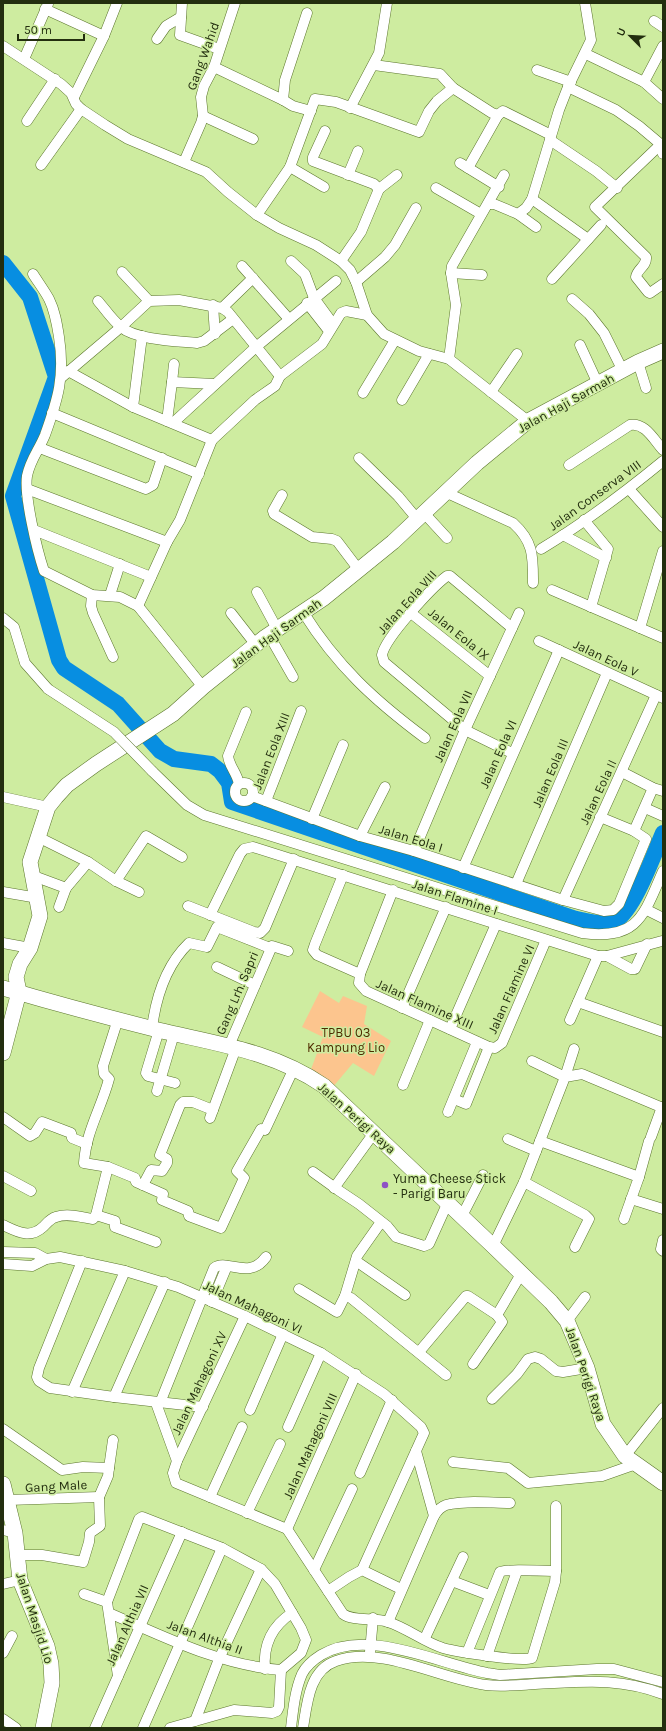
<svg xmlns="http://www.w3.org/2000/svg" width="666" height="1731" viewBox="0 0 666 1731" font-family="Karla,sans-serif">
  <rect width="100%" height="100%" fill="#ceeca0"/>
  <path fill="#fcc58e" d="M320 991 339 1003 343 996 367 1006 364 1024 391 1041 374 1076 353 1063 332 1088 310 1072 323 1037 302 1027Z"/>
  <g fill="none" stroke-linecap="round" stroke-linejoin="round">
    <path stroke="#078ee1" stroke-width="16" d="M3 263 30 297 56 377 13 496 59 660 64 668 118 704 160 751 174 759 211 764 220 771 229 783 232 802 576 919C588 921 604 927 616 920 634 910 654 854 663 833"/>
    <g stroke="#5c762d" stroke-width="11">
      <g id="street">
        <path d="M182 3 180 35 219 49"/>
        <path d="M45 9 104 36"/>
        <path d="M654 21 663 27"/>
        <path d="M157 39 166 26 181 17"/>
        <path d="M3 46 61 84 71 93 76 104 81 109 105 125 128 139 206 172 228 192 257 215 279 228 316 245 341 261 350 270 356 282 367 315 384 334 419 351 449 359 528 421"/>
        <path d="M586 54 644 82 663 99"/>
        <path d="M24 59 48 4"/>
        <path d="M374 65 440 74 453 88 492 113 498 115 468 168"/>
        <path d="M214 67 283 100 285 80 307 13"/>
        <path d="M537 70 571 82"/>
        <path d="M644 82 663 46"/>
        <path d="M568 87 616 110 639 126 658 142 663 154"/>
        <path d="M74 97 104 36 117 3"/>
        <path d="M283 100 293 106 311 111"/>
        <path d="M350 108 379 53 387 3"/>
        <path d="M498 115 503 111 551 135"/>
        <path d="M203 116 253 139"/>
        <path d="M27 121 55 79"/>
        <path d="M325 131 313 157V161L374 184 379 189 361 232 341 261"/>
        <path d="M550 140 596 171 617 188"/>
        <path d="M660 145 595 207 646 257C647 266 637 269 636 277L648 292 650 293 663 284"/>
        <path d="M184 162 201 123 203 116 201 97 204 86 214 67 235 3"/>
        <path d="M460 163 499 187"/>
        <path d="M41 165 81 109"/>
        <path d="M290 167 324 187"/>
        <path d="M348 175 358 151"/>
        <path d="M436 188 481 214"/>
        <path d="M379 189 397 175"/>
        <path d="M532 199 588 239"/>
        <path d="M489 204H494L518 214 526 208 532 199 559 110 568 87 591 40 585 3"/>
        <path d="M518 214 536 227"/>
        <path d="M257 215 290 167 315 99 336 102 419 132 429 111 437 101 453 88"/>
        <path d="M291 261 305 274 314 298 333 324"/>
        <path d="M242 266 288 318"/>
        <path d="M122 272 149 301"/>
        <path d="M451 273 482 275"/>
        <path d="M33 274C38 282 44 290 49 299 55 311 57 324 59 337 65 376 58 399 45 435 39 450 30 460 27 476 24 496 37 550 44 571L92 595 120 597 138 606 203 687"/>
        <path d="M552 279 601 225"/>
        <path d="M356 282 385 257 395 245 416 208"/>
        <path d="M572 299 589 314 604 333 623 371"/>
        <path d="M98 301C105 309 112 320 121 327 136 340 177 341 197 343L204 341 233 319"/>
        <path d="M307 303 329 331"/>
        <path d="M213 305 215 334"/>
        <path d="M222 308 253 278"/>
        <path d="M580 345 598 384"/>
        <path d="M449 359 456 305 451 273 452 266 504 175"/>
        <path d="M638 362 646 388"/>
        <path d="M68 371 133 407 212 440"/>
        <path d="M62 377 121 327 149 301 179 300 222 308 228 312 280 376"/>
        <path d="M172 382 174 364"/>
        <path d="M491 392 517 354"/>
        <path d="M363 393 395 340"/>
        <path d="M402 400 429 354"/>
        <path d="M133 407 142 336"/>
        <path d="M52 413 199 474"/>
        <path d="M167 421 172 382 215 384"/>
        <path d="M173 423 256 347 336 281"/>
        <path d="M40 448 146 489 153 485 162 458"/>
        <path d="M359 458 398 496 418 520"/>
        <path d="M569 465 630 425C645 422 654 440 663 450"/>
        <path d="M27 489 167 542"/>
        <path d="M629 489 663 527"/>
        <path d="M445 492 513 523C534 542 533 557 533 583"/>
        <path d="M282 495 273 511 274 514 312 537 332 539 337 541 359 570"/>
        <path d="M424 513 447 538"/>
        <path d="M584 520 608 549 591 607"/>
        <path d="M34 530 151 577"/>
        <path d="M563 535 606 558"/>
        <path d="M541 549C584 523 624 493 663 461"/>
        <path d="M552 590 663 638"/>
        <path d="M257 592 277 629"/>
        <path d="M92 595 91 606 93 613 113 657"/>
        <path d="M110 595 120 564"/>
        <path d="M138 606 167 542 180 520 212 440 255 400 275 386 280 376 322 344 341 313 346 311 367 315"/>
        <path d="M303 612C337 666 374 700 425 738"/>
        <path d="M231 613 256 645"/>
        <path d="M411 613 490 676"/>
        <path d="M3 618 14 627 25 663 48 689"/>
        <path d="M512 628 450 576H447C432 587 385 638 382 655L384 662 465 730 512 753"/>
        <path d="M640 628 663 551"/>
        <path d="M269 635 293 677"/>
        <path d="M539 641 663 698"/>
        <path d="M152 771 187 805 204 815 582 933C638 940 643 917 663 871"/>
        <path d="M622 772 653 788 663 791"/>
        <circle cx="244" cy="792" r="9"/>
        <path d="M239 784C237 773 229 766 228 756L246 712"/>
        <path d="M252 796 360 836 414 851 563 900 604 911 613 910 619 904 646 839 634 831 600 817"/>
        <path d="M3 797 48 807"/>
        <path d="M266 801 301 711"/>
        <path d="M645 808 663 816"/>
        <path d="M312 819 343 745"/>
        <path d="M634 831 653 788"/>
        <path d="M360 836 385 787"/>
        <path d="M38 837 88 862 116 881 139 892"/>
        <path d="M414 851 465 730 519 613"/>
        <path d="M463 868 559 650"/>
        <path d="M31 875 66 888 59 907"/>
        <path d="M343 875 315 944 313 950 317 955 360 974 359 983 366 991 489 1047 495 1048 502 1043 546 940"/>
        <path d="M116 881 146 836 182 857"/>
        <path d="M516 884 607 673"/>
        <path d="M66 888 88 862"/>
        <path d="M3 892 38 898"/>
        <path d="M563 900 656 695"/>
        <path d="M188 906 254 932 260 933 265 928 294 859"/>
        <path d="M647 910 663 918"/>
        <path d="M210 915 240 854 244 849 253 847 598 956H607L662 941"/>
        <path d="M3 943 30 948"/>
        <path d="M607 956 631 969H635L647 944"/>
        <path d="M217 967 255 985"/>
        <path d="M360 974 393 890"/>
        <path d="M578 1002 663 1032"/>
        <path d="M402 1008 446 907"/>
        <path d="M118 1019 103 1066 104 1074 109 1079C101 1109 86 1131 84 1163L108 1167 135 1178 136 1182 163 1194 162 1200 188 1211 189 1216 221 1228 244 1178 237 1171 261 1129 265 1130 294 1068"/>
        <path d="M570 1020 598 956"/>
        <path d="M152 1028C156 997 165 966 189 943L207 947 217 927 270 948"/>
        <path d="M450 1029 496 924"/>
        <path d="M159 1030 146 1073 148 1076 175 1083"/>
        <path d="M229 1046 272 946 288 951"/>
        <path d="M532 1061 565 1077 574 1049"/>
        <path d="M403 1085 430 1020"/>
        <path d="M157 1091 174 1034"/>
        <path d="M454 1099 466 1104 489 1047"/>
        <path d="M448 1112 477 1042"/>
        <path d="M3 1117 30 1136 35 1133 42 1122 71 1133 72 1138 87 1144"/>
        <path d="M210 1118 236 1048"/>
        <path d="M651 1137 662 1107"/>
        <path d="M508 1139 536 1151"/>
        <path d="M540 1141 639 1177 624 1219"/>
        <path d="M108 1167 96 1215 115 1221V1227L156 1242"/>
        <path d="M313 1172 338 1190 359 1204 387 1226 396 1237 424 1246 429 1244 448 1202"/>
        <path d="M3 1176 31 1191"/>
        <path d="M639 1177 649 1141"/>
        <path d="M524 1182 585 1215 589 1219 575 1247"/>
        <path d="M143 1185 151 1170 162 1171 167 1163V1159L160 1155 180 1105 183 1102H193L213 1110"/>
        <path d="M334 1188 374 1133"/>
        <path d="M631 1199 663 1209"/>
        <path d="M462 1216 483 1175"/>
        <path d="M3 1225C18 1232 30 1239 43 1227 47 1223 51 1218 56 1217 67 1213 81 1217 93 1219L96 1215"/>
        <path d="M663 1240 661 1249 663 1251"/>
        <path d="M493 1246 524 1182 565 1077 582 1074 663 1108"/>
        <path d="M3 1252 35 1253 46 1259"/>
        <path d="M82 1261 39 1368 37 1377 39 1381 50 1388 114 1397 203 1407"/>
        <path d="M356 1261 405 1295"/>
        <path d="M3 1264 32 1266 46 1259 60 1257 125 1271 178 1287 245 1316 321 1353 384 1394 421 1427 424 1433 362 1570"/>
        <path d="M299 1289 337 1312 345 1296 357 1256 381 1222"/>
        <path d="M345 1296 351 1298 446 1375"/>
        <path d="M212 1302 227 1266"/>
        <path d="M497 1315 521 1274"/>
        <path d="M245 1316 177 1461 173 1473 176 1483 287 1529 343 1614C354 1622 374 1617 388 1622 407 1628 424 1642 443 1648 457 1652 521 1662 532 1658L555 1582 556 1571C547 1571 504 1569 500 1572L467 1653"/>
        <path d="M567 1321 585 1297"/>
        <path d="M419 1352 466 1296H468L497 1315 502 1322 473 1364"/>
        <path d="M72 1392 125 1271"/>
        <path d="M114 1397 165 1282"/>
        <path d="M492 1399 517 1374 528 1359 535 1357 541 1359 556 1371 563 1372 587 1368"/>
        <path d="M156 1403 177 1461"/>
        <path d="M160 1403 214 1268C227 1258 249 1281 266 1257"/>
        <path d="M250 1410 283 1334"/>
        <path d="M288 1427 321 1353"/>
        <path d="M3 1429 62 1470 83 1467 109 1468 113 1440"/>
        <path d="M416 1451 434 1516"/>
        <path d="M625 1456 663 1408"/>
        <path d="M453 1462 508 1468 528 1483 602 1476 636 1464"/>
        <path d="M360 1473 392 1400"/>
        <path d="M99 1497 108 1476 109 1468"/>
        <path d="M210 1497 242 1427"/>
        <path d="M8 1500 99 1497"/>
        <path d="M247 1513 280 1444"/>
        <path d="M287 1529 356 1374"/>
        <path d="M3 1530 15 1533"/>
        <path d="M17 1555H42L83 1562 89 1542 90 1533 100 1526 99 1497"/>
        <path d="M314 1570 352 1489"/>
        <path d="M556 1571V1506"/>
        <path d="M452 1581 489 1595"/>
        <path d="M3 1584 20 1580"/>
        <path d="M328 1591 349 1577 362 1570 401 1589"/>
        <path d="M84 1594 107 1602"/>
        <path d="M109 1613C165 1637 219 1665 281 1670L301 1653 306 1640 301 1628 275 1584 261 1569 222 1548 142 1517 139 1519 107 1602 118 1676"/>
        <path d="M388 1622 434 1516C437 1511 440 1507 446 1505 464 1500 491 1503 510 1503"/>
        <path d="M425 1638 463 1557"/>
        <path d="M370 1652 373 1618"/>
        <path d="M3 1653 12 1636"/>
        <path d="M487 1656 517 1571"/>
        <path d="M265 1669C263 1645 272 1626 292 1613"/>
        <path d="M3 1719 16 1728"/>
        <path d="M195 1721 219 1659 261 1569"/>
        <path d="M95 1728 182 1532"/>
        <path d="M143 1728 222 1548"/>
        <path d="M170 1728 234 1710 272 1713 277 1711 279 1707 281 1670"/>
        <path d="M291 1728C293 1710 295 1690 302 1674 306 1666 313 1660 321 1655 367 1627 439 1664 487 1673L500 1675 597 1669H614L663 1682"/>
        <path d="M303 1728C307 1704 309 1670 336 1661 381 1645 440 1679 486 1685 502 1687 519 1685 535 1684 582 1682 617 1677 663 1694"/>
      </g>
    </g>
    <g stroke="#5c762d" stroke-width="16">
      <g id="secondary">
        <path d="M3 988C54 1003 106 1017 158 1030 217 1044 273 1051 324 1086L493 1246 551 1302 567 1321 587 1368 603 1424 625 1456 663 1483"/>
        <path d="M3 1053 19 992 16 977 20 964 30 948 40 916 30 862 48 807 56 797 67 785 96 764 173 714 203 687 264 638 324 598 393 542 477 463 528 421 638 362 663 351"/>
        <path d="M3 1484 15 1533 20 1580 47 1646 51 1664 52 1683 43 1728"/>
      </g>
    </g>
    <use href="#street" stroke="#fff" stroke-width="10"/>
    <use href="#secondary" stroke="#fff" stroke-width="15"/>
    <g stroke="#5c762d" stroke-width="11" stroke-linecap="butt">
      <path id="street-bridge" d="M48 689 114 732 152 771"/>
    </g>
    <use href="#street-bridge" stroke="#fff" stroke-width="10"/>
  </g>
  <circle fill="#8e50c5" stroke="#ceeca0" stroke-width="1.5" cx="385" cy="1185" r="4"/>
  <g text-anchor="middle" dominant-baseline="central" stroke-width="3" stroke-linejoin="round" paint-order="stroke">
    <g font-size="13" fill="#232e0f" stroke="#ceeca0">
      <text transform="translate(203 56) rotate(-70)">Gang Wahid</text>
      <text transform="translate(566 403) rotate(-29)">Jalan Haji Sarmah</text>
      <text transform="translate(595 495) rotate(-36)">Jalan Conserva VIII</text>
      <text transform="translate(407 602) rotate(-48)">Jalan Eola VIII</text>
      <text transform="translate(276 633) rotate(-36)">Jalan Haji Sarmah</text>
      <text transform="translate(459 634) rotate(39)">Jalan Eola IX</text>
      <text transform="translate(606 658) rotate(25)">Jalan Eola V</text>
      <text transform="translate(453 726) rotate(-66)">Jalan Eola VII</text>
      <text transform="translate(271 751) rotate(-69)">Jalan Eola XIII</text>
      <text transform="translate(498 754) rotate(-66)">Jalan Eola VI</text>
      <text transform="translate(550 773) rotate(-67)">Jalan Eola III</text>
      <text transform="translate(598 792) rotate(-65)">Jalan Eola II</text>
      <text transform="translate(411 838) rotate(17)">Jalan Eola I</text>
      <text transform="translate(455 897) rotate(18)">Jalan Flamine I</text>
      <text transform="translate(511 989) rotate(-66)">Jalan Flamine VI</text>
      <text transform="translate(237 993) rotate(-67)">Gang Lrh. Sapri</text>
      <text transform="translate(425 1004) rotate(24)">Jalan Flamine XIII</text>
      <text transform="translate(357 1118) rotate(42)">Jalan Perigi Raya</text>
      <text transform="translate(253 1307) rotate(25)">Jalan Mahagoni VI</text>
      <text transform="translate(586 1374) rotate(71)">Jalan Perigi Raya</text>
      <text transform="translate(199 1383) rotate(-65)">Jalan Mahagoni XV</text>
      <text transform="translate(310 1446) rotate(-66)">Jalan Mahagoni VIII</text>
      <text transform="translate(56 1486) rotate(-3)">Gang Male</text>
      <text transform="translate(35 1618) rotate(72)">Jalan Masjid Lio</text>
      <text transform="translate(127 1625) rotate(-66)">Jalan Althia VII</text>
      <text transform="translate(205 1637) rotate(20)">Jalan Althia II</text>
    </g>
    <g font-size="13" fill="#4f2c00" stroke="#ceeca0">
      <text x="346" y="1032">TPBU 03<tspan x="346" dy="15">Kampung Lio</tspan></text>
    </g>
    <g font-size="13" fill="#232e0f" stroke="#ceeca0" text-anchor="start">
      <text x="393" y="1178">Yuma Cheese Stick<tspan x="393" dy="15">- Parigi Baru</tspan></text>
    </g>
  </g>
  <rect width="666" height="1731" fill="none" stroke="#232e0f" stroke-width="8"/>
  <g transform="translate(630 36) rotate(294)" stroke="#ceeca0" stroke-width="3" paint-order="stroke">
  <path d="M0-3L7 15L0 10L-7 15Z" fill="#232e0f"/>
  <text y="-6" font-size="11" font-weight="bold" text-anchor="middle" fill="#232e0f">U</text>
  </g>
  <path d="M18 34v6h66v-6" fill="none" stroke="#232e0f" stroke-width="2"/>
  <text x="24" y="34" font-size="12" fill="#232e0f" stroke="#ceeca0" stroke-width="3" paint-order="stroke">50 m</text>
</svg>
